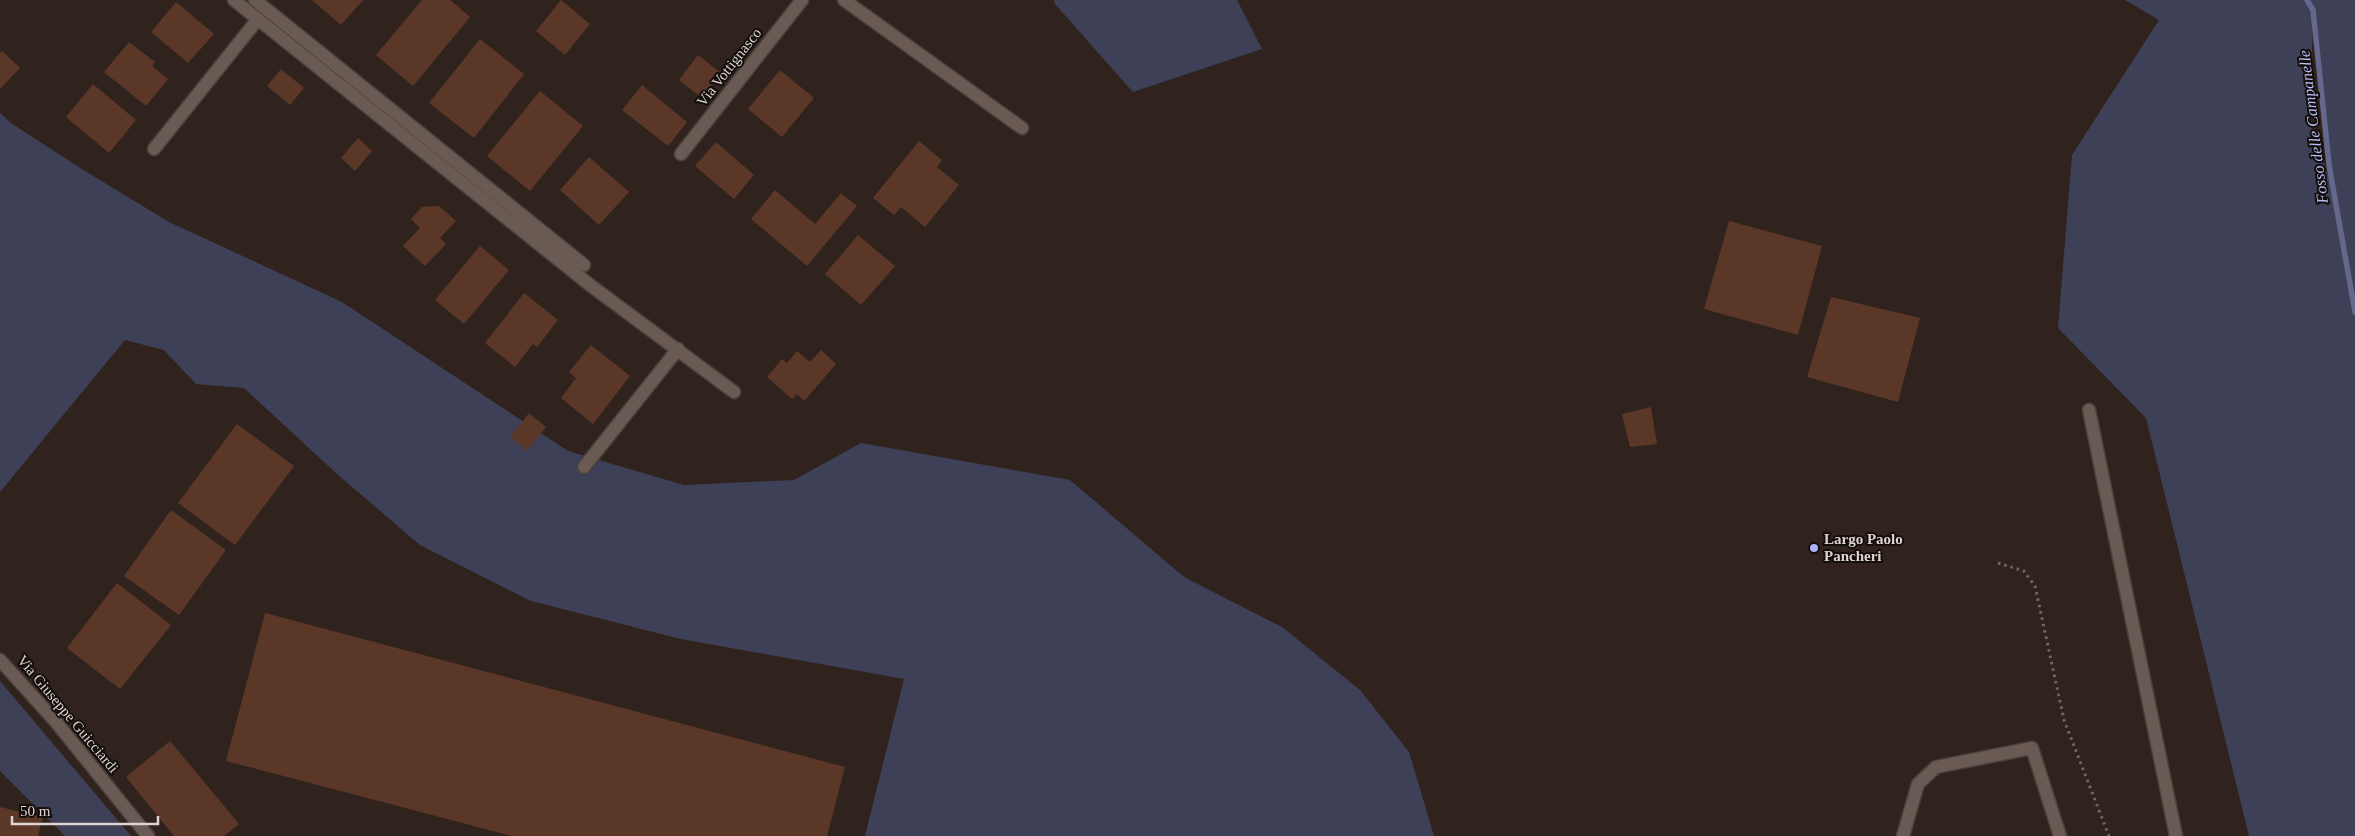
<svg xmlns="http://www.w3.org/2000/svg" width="2355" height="836" viewBox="0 0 2355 836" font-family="Georgia,serif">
  <rect width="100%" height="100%" fill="#30231d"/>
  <g fill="#3e4058" fill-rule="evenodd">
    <path d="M1054 0H1237L1262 49 1133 92 1055 4Z"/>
    <path d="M2125 0H2305L2310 6 2307 0H2355V836H2249L2146 418 2058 328 2072 155 2159 20ZM2313 15H2314L2333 189 2310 125Z"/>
    <path d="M0 113 11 123 77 166 169 222 342 302 568 451 684 485 794 480 861 443 1070 480 1184 577 1282 627 1360 690 1409 752 1434 836H865L904 679 681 639 531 601 420 545 337 474 244 388 196 384 164 350 125 340 0 492Z"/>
    <path d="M0 681 131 836H65L0 771Z"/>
  </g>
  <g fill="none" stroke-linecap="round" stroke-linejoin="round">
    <path stroke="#65688c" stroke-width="5.5" d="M2307 0 2313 10 2329 165 2355 312"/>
  </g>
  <g fill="#5b3728">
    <path d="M312 0H363L341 25Z"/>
    <path d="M422 0H450L470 17 413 86 376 55Z"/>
    <path d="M561 0 590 24 565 55 536 31Z"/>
    <path d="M176 2 214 34 188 63 151 32Z"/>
    <path d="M480 39 524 74 474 138 429 103Z"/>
    <path d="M129 42 155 62 152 66 168 79 146 106 104 72Z"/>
    <path d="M2 51 20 68 0 89V53Z"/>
    <path d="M698 55 721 73 702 98 679 80Z"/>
    <path d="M281 69 304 88 290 105 267 86Z"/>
    <path d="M780 70 814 98 782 137 748 109Z"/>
    <path d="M93 84 136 120 109 153 66 117Z"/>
    <path d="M642 85 687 122 668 146 622 110Z"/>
    <path d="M540 91 583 126 530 191 487 156Z"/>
    <path d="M358 138 372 151 355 171 341 158Z"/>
    <path d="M919 141 942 160 937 167 959 185 925 227 901 207 894 215 873 198Z"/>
    <path d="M716 142 754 175 734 199 695 166Z"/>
    <path d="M589 157 629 192 599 225 560 190Z"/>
    <path d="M775 190 815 224 841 193 857 206 807 266 751 219Z"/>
    <path d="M439 206 456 221 440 238 446 244 425 266 403 246 420 228 411 219 422 207Z"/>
    <path d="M1729 221 1822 246 1798 335 1704 309Z"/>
    <path d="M858 235 895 266 861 305 825 274Z"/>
    <path d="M480 246 509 270 464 324 435 300Z"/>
    <path d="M524 293 558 320 537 347 533 344 515 367 485 343Z"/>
    <path d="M1831 297 1920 318 1898 402 1807 377Z"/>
    <path d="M591 345 630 376 593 424 561 398 576 378 569 372Z"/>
    <path d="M821 350 836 364 804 401 797 394 792 399 767 377 782 359 787 363 797 351 810 362Z"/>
    <path d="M1651 407 1657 444 1630 447 1622 414Z"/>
    <path d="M529 413 546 427 527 451 510 437Z"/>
    <path d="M237 424 294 466 235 545 178 503Z"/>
    <path d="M171 510 226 550 179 615 124 576Z"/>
    <path d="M117 583 171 625 120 689 67 648Z"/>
    <path d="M265 613 845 767 827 836H512L226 761Z"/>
    <path d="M170 741 239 824 224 836H174L126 777Z"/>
    <path d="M0 807 43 817 38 836H0Z"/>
  </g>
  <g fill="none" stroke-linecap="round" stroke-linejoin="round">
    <g stroke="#4b403c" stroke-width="15">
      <g id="minor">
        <path d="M234 0 590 285 734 392"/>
        <path d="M255 0 584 265"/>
        <path d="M844 0 1022 128"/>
        <path d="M154 149 258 19"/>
        <path d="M681 154 802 0"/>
        <path d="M2089 410 2176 836"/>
        <path d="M584 467 678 349"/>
        <path d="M0 660 56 722 148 836"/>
        <path d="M1903 836 1918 784 1936 767 2032 748 2060 836"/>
      </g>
    </g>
    <path stroke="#726661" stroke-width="3" stroke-dasharray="2.5 4" stroke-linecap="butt" d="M1998 563 2024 571 2035 586 2064 720 2109 836"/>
    <use href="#minor" stroke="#6a5a54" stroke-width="12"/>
  </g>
  <circle fill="#aab0fb" stroke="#130e0b" stroke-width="2" cx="1814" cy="548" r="5"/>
  <g text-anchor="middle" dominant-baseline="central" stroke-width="4" stroke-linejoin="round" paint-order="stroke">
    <g font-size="15" fill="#ded4d1" stroke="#130e0b">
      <text transform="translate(729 67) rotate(-52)">Via Vottignasco</text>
      <text transform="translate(68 714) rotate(50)">Via Giuseppe Guicciardi</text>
    </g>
    <g font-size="15" font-weight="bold" fill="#ded4d1" stroke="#130e0b" text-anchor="start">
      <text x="1824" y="539">Largo Paolo<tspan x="1824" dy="17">Pancheri</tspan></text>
    </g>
    <g font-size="16" font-style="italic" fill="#b9befc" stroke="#130e0b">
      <text transform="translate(2313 127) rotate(-97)">Fosso delle Campanelle</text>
    </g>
  </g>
  <path d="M12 816v8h146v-8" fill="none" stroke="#ded4d1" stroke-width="2.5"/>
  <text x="20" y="816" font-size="15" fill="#ded4d1" stroke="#130e0b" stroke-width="4" paint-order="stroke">50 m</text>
</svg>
